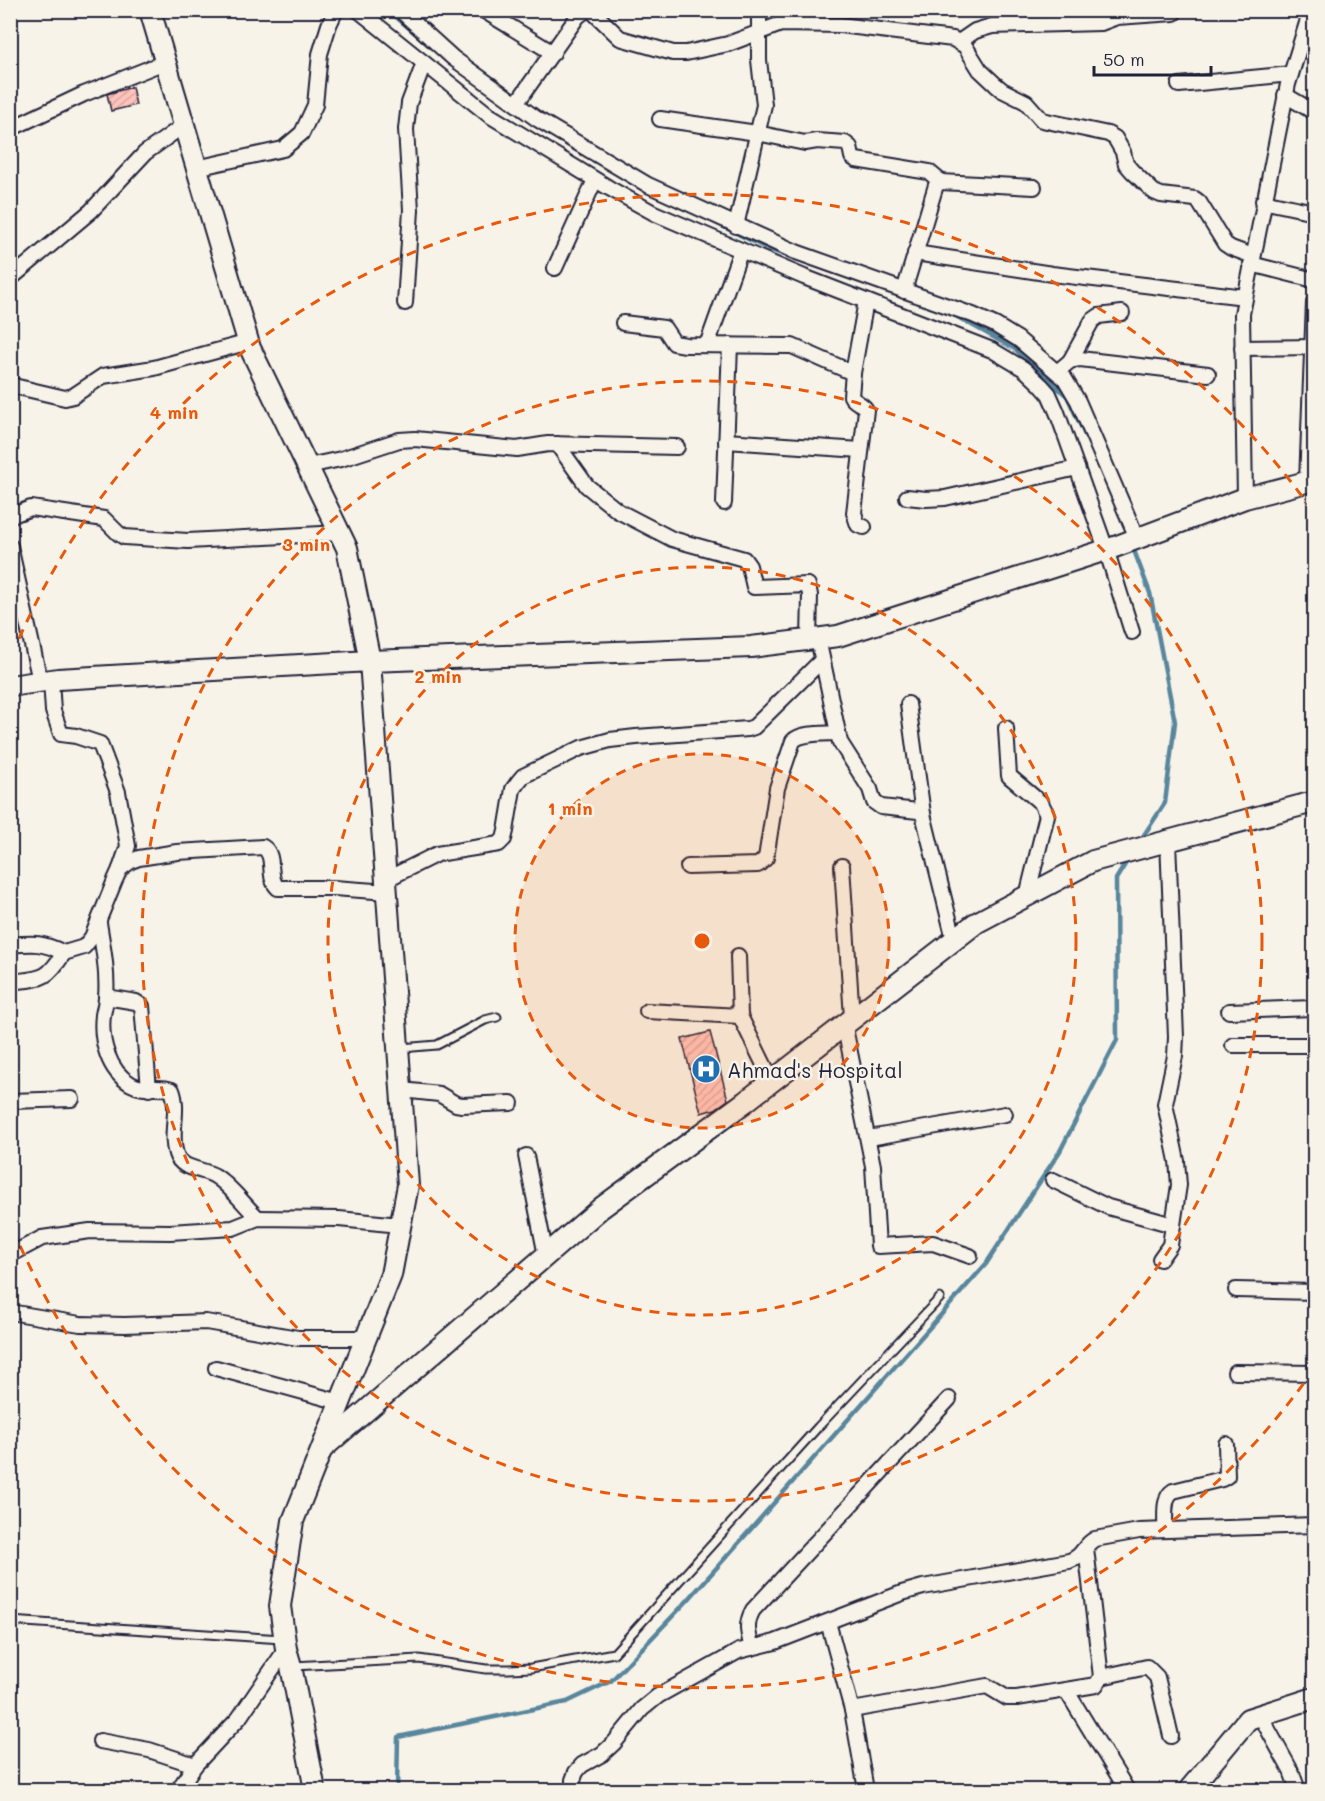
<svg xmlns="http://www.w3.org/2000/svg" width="1325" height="1801" viewBox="0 0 1325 1801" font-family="Mali,sans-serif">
  <defs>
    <pattern id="building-hatch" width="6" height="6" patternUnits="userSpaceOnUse" patternTransform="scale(1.5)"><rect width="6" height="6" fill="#fec3ba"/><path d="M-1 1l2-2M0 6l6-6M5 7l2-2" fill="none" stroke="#d9a7a1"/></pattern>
  </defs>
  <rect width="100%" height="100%" fill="#f7f3e8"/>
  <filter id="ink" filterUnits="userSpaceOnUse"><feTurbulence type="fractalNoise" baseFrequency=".0167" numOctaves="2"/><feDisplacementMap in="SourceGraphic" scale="12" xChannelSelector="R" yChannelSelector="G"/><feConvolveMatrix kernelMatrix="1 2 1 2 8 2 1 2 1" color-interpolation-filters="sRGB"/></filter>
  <g filter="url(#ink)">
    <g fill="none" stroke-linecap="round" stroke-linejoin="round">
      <g stroke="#59869d" stroke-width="4.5">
        <path d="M388 10 430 46"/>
        <path d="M491 93 520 115"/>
        <path d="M714 222 768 249 794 258"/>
        <path d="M954 315 1015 349 1067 396 1085 435"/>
        <path d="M1132 545 1150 593 1175 722 1165 803 1140 841"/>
        <path d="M397 1790 398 1737 567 1702 611 1681 688 1600 986 1264 1060 1151 1117 1040 1116 879 1129 858"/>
      </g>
    </g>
    <g fill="url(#building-hatch)" stroke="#22223b" stroke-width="1.5">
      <path d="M132 87 136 105 111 111 107 94Z"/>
      <path d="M710 1032 728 1100 715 1109 701 1113 682 1039Z"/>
    </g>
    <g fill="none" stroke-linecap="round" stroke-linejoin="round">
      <g stroke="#22223b" stroke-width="11">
        <g id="lane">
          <path d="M401 1048 437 1045 485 1020 497 1017"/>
          <path d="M10 1621 282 1639"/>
          <path d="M294 1666 419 1659 486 1669H509L531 1668 614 1653 818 1427 940 1298"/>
        </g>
      </g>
      <g stroke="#22223b" stroke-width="18">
        <g id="street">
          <path d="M358 10 489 115 609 188 654 213 804 277 992 350 1024 369 1041 385 1049 394 1057 412 1106 549 1132 632"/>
          <path d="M400 10 453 58 537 119 648 185 796 252 973 315 995 325 1018 339 1065 379 1078 401 1137 538"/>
          <path d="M483 10 553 53"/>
          <path d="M959 42 975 31 992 26 1101 23 1117 17 1174 13"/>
          <path d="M1179 85 1291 74"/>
          <path d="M1285 95 1314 112"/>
          <path d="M516 104 578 16 585 11H592L620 38 673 53H686L728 44 781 24 840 25 953 39 965 46 980 70 996 85 1002 90 1026 102 1042 120 1108 134 1115 138 1123 152 1126 164 1132 171 1154 192 1161 195 1195 199 1199 202 1225 244 1231 248 1253 256"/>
          <path d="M660 119 757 133 805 143 817 141 845 143 850 147 852 157 856 160 929 172 941 182"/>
          <path d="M10 129 84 94 165 62"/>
          <path d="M196 168 283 149 302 133 315 105 320 54 329 25 336 10"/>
          <path d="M1263 201 1314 212"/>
          <path d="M736 226 764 105 759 60V10"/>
          <path d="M915 253 1052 274 1245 297"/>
          <path d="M1251 264 1314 280"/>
          <path d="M555 268 595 180"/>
          <path d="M10 279 91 211 145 153 184 125"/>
          <path d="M904 291 936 185 941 182 1034 187"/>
          <path d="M405 303 411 210 406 129 409 103 424 63"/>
          <path d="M623 323 664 328 674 343 686 345 792 346 853 373"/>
          <path d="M707 345 741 250"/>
          <path d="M1242 348 1314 347"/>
          <path d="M1070 361 1092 321 1099 316 1122 313"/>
          <path d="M1057 372 1070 361 1080 359 1208 374"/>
          <path d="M10 384 18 387 65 398 73 396 103 376 154 368 249 342"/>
          <path d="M726 441 861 450"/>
          <path d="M557 444 587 486 618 511 672 539 744 559 749 566 754 587 808 585 810 595 809 640"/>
          <path d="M308 466 341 459 399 440 415 439 517 449 548 444 677 447"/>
          <path d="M1307 482 1314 302"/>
          <path d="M907 497 926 499 945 498 1077 468"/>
          <path d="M1245 498 1242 314 1288 84 1311 10"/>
          <path d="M724 503 730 345"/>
          <path d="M10 516 31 508 104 519 118 533 124 537 188 541 340 533"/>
          <path d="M864 527 858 525 854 513 866 410C863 403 854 403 851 396L853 373 866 301"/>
          <path d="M10 546 40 681"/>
          <path d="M818 639 840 742 870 789 874 802 881 807 918 811 923 814 954 939"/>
          <path d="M51 680 53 711 61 734 76 736 100 744 118 792 128 846 120 869"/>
          <path d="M908 704 923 814"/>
          <path d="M1006 728 1009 776 1041 803 1047 815 1027 896"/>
          <path d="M842 866 852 1018"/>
          <path d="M688 867 758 865 766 858 777 788 793 741C802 732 825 734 838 733"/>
          <path d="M387 879 437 854 499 844 504 839 506 831 513 789 518 782 523 776 581 748 610 740 636 737 748 729 754 727 822 660"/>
          <path d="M99 923C103 947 108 973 106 997 106 1003 104 1009 103 1015 100 1040 108 1071 131 1084 145 1092 158 1085 172 1090 180 1110 169 1134 176 1154 181 1170 202 1168 215 1176 231 1186 244 1205 258 1218"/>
          <path d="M10 945C34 943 43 942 64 953"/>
          <path d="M738 956 740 1016 772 1081"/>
          <path d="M10 982C42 978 46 981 64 953L84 947 92 937 115 880 120 869 131 861 139 858 177 852 263 847C277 856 266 878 278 888H334L388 892"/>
          <path d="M106 997 136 1002 142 1006 149 1089"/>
          <path d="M647 1011 740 1016"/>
          <path d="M1229 1011 1314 1008"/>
          <path d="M844 1023 873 1166 878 1246 933 1243 970 1256"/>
          <path d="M1233 1045H1314"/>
          <path d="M402 1090 439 1094 456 1104 462 1105 511 1103"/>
          <path d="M10 1101 72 1099"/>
          <path d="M869 1138 1005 1114"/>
          <path d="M526 1156 546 1256"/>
          <path d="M1053 1180 1108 1207 1173 1225"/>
          <path d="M10 1255 42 1238 90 1231 170 1232 233 1228 258 1218 339 1219 400 1225"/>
          <path d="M1160 1259 1170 1245 1179 1185 1177 1161 1165 1104 1175 1056 1176 1037 1168 841"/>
          <path d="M1236 1290 1314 1292"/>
          <path d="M10 1312 80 1324 125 1325 206 1322 298 1338H366"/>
          <path d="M216 1368 340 1402"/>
          <path d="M1235 1372 1314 1373"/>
          <path d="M1165 1530C1166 1518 1162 1498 1173 1491L1222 1479 1227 1476 1226 1444"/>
          <path d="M828 1622 852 1710 866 1790"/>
          <path d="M752 1648C748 1633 745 1624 753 1610L949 1399"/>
          <path d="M1101 1677 1147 1667 1157 1677 1171 1736"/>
          <path d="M1066 1690 1127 1790"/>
          <path d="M852 1710 987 1686 1007 1698H1017L1096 1685 1101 1677 1086 1548"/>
          <path d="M1260 1715 1291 1771 1298 1790"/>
          <path d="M100 1741 149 1750 195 1765"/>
          <path d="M178 1790 195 1765 239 1718 286 1649"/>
          <path d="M574 1790 573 1780 576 1772 582 1765 602 1754 614 1743 642 1709 658 1696 739 1651 775 1642 902 1593 923 1587 1069 1561C1084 1556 1083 1545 1095 1539L1139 1531 1314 1525"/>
        </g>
      </g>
      <g stroke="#22223b" stroke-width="24">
        <g id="secondary">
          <path d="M150 10 250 348 347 548 370 661 408 1185 391 1275 293 1521 280 1606 286 1649 291 1666 315 1790"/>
          <path d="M10 686 58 679 370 661 751 647 838 636 1112 548 1245 498 1314 480"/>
          <path d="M322 1449 601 1208 745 1102 976 923 1093 861 1306 804 1314 803"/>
          <path d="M1189 1790 1248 1719 1314 1698"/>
        </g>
      </g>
      <use href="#lane" stroke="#f7f3e8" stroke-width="7"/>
      <use href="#street" stroke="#f7f3e8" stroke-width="14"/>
      <use href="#secondary" stroke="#f7f3e8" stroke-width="20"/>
    </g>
  </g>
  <circle cx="702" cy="941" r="187" fill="#e8590c" fill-opacity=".12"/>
  <g fill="none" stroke="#e8590c" stroke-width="3" stroke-dasharray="10 8">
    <circle cx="702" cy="941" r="187"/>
    <circle cx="702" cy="941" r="374"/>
    <circle cx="702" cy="941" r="560"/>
    <path d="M1314 1369A747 747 0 0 1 12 1227M12 655A747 747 0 0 1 1314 513"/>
  </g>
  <defs>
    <g id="hospital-disc" transform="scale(1.5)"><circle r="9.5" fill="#1f6fb2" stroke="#f7f3e8"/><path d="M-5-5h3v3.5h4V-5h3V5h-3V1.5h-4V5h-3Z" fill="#fff"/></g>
  </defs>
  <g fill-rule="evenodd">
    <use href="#hospital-disc" x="706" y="1069"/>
  </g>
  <g text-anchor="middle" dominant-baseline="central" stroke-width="5" stroke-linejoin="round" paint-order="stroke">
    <g font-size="21" fill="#22223b" stroke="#f7f3e8" text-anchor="start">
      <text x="727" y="1069">Ahmad's Hospital</text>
    </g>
  </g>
  <circle cx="702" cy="941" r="9" fill="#e8590c" stroke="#f7f3e8" stroke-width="3"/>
  <g font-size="18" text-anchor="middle" font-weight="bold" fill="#e8590c" stroke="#f7f3e8" stroke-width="5" stroke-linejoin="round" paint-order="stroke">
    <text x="174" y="419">4 min</text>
    <text x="306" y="551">3 min</text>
    <text x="438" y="683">2 min</text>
    <text x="570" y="815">1 min</text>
  </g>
  <rect width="1325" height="1801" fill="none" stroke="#f7f3e8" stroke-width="36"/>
  <rect x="18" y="18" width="1289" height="1765" fill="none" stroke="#22223b" stroke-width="2" filter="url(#ink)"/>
  <path d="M1094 66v9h117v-9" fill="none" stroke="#22223b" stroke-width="3"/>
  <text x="1103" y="66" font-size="18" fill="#22223b" stroke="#f7f3e8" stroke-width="4.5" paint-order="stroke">50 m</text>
</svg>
